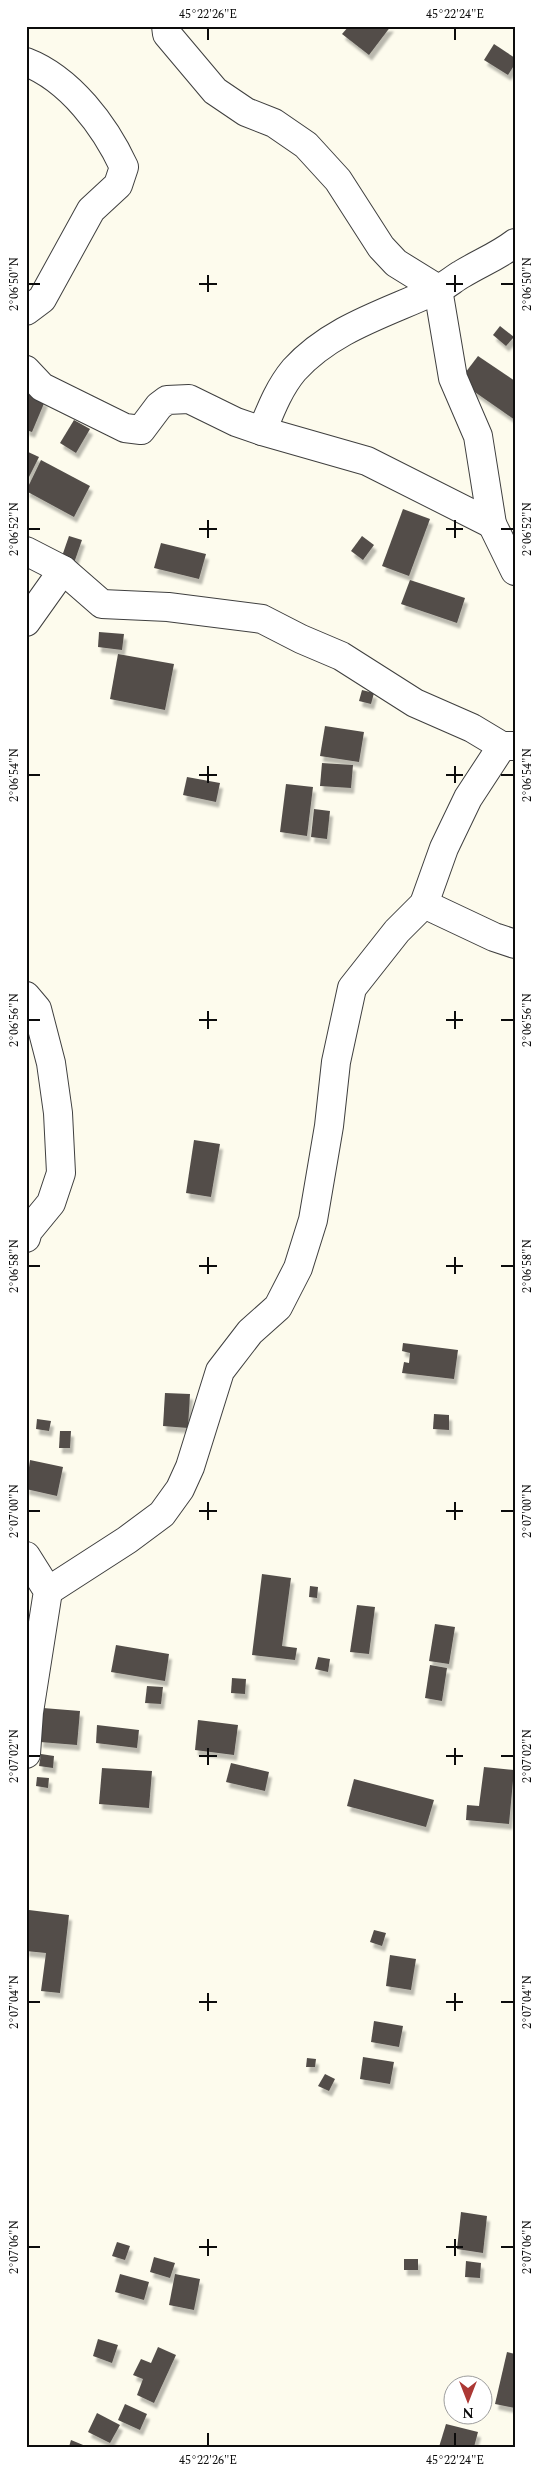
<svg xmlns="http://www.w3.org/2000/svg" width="541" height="2473" viewBox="0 0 541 2473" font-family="Spectral,serif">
  <defs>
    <filter id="shadow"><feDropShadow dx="3" dy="5.5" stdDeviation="1" flood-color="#0004"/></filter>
  </defs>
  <rect width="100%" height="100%" fill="#fdfbed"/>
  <g fill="#534e4a" filter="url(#shadow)">
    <path d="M349 26H391L369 55 342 34Z"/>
    <path d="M494 44 515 58V64L508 75 484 60Z"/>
    <path d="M500 326 514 337 506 346 493 335Z"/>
    <path d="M478 356 515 381V420L459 381Z"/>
    <path d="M26 393 45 401 32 432 26 430Z"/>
    <path d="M74 420 90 429 76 453 60 443Z"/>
    <path d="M26 451 39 457 26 483Z"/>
    <path d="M41 460 90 486 74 517 26 491Z"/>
    <path d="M403 509 430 519 409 576 382 566Z"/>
    <path d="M69 536 82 540 74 563 61 559Z"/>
    <path d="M362 536 374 545 363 560 351 551Z"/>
    <path d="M161 543 206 554 199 579 154 568Z"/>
    <path d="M410 580 465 598 457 623 401 604Z"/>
    <path d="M99 632 124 634 122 650 98 647Z"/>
    <path d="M118 654 174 664 165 710 110 699Z"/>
    <path d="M362 690 374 693 371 704 359 701Z"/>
    <path d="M325 726 364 732 359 762 320 756Z"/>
    <path d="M322 763 353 765 351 788 320 786Z"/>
    <path d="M187 777 220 783 216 802 183 795Z"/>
    <path d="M286 784 313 787 307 836 280 832Z"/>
    <path d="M314 809 330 811 327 839 311 837Z"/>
    <path d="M194 1140 220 1144 211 1197 186 1193Z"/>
    <path d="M403 1343 458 1350 454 1379 402 1373 404 1362 409 1363 410 1353 402 1351Z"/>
    <path d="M165 1393 190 1394 188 1428 163 1426Z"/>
    <path d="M434 1414 449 1415V1430L433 1429Z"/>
    <path d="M37 1419 51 1421 49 1431 36 1429Z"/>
    <path d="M60 1431H71L70 1448H59Z"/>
    <path d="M30 1460 63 1467 57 1496 26 1489Z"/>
    <path d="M262 1574 291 1578 282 1646 297 1648 295 1660 252 1655Z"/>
    <path d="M310 1586 318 1587 317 1598 309 1597Z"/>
    <path d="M357 1605 375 1607 369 1654 350 1652Z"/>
    <path d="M435 1624 455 1627 449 1664 429 1661Z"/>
    <path d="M116 1645 169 1654 165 1681 111 1672Z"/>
    <path d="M318 1657 330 1659 328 1672 315 1669Z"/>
    <path d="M430 1665 447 1668 442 1701 425 1698Z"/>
    <path d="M232 1678 246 1679 245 1694 231 1693Z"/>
    <path d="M147 1686 163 1687 161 1704 145 1703Z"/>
    <path d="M43 1708 80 1711 77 1745 40 1742Z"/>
    <path d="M198 1720 238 1725 234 1755 195 1750Z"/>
    <path d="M97 1725 139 1730 137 1748 96 1743Z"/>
    <path d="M41 1754 54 1756 53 1768 39 1766Z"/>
    <path d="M231 1763 269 1772 265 1791 226 1782Z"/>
    <path d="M484 1767 514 1770 509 1824 466 1820 467 1805 479 1806Z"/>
    <path d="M102 1768 152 1771 149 1808 99 1804Z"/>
    <path d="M37 1777 49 1778 48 1788 36 1786Z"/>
    <path d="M354 1779 434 1800 426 1827 347 1806Z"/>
    <path d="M29 1910 69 1915 60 1993 41 1991 46 1953 26 1951Z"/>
    <path d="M374 1930 386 1933 382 1946 370 1942Z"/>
    <path d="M390 1955 416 1959 411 1990 386 1986Z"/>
    <path d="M374 2021 403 2026 399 2047 371 2042Z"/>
    <path d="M363 2057 394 2062 390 2084 360 2079Z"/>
    <path d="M307 2058 316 2059 315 2067H306Z"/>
    <path d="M325 2074 335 2079 329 2091 318 2086Z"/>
    <path d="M461 2212 487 2216 483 2253 457 2249Z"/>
    <path d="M117 2242 130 2246 125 2260 112 2256Z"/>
    <path d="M154 2257 175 2263 170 2278 150 2272Z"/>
    <rect x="404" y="2259" width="14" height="11"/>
    <path d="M466 2261 481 2263 480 2278 465 2277Z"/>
    <path d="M120 2274 149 2282 144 2300 115 2292Z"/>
    <path d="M175 2274 200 2279 194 2310 169 2305Z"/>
    <path d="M98 2339 118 2345 112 2363 93 2356Z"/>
    <path d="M158 2347 176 2355 154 2403 137 2395 143 2379 133 2375 141 2359 151 2363Z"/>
    <path d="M507 2352 515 2354V2408L495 2404Z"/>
    <path d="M125 2404 147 2414 140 2430 118 2420Z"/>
    <path d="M97 2413 120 2425 110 2443 88 2432Z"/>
    <path d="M446 2424 478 2432 474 2447H439Z"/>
    <path d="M71 2440 88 2447H69Z"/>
  </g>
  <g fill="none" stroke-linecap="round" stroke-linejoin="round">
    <g stroke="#3f3f3f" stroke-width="30">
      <g id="minor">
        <path d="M166 26 167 34 215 91 246 112 274 123 306 145 338 180 381 247 396 263 438 289 453 378 478 436 492 524 515 571"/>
        <path d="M26 62C70 79 105 126 124 167L118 185 91 210 42 299 26 311"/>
        <path d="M26 370 42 387 125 428 141 430 159 406 167 400 189 399 236 422 262 431 367 461 492 524"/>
        <path d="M262 431C271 409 279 388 294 370 332 328 387 313 436 290 446 286 453 279 462 274 480 263 498 256 515 243"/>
        <path d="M26 551 63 570 102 604 168 607 262 619 301 639 341 656 415 703 472 728 502 746H515"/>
        <path d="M26 622 63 570"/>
        <path d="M424 904 494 937 515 944"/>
        <path d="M26 996 37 1009 51 1063 58 1113 61 1173 51 1203 28 1231 26 1238"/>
        <path d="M26 1556 48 1591 29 1712 26 1754"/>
        <path d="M48 1591 127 1540 162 1514 180 1489 190 1467 220 1371 250 1332 278 1307 298 1268 313 1220 329 1126 336 1062 352 988 397 931 424 904 444 848 468 798 502 746"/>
      </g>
    </g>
    <use href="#minor" stroke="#fff" stroke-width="28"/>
  </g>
  <path fill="none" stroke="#0c0c0c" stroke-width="2" d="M208 28V40M455 28V40M208 275V292M455 275V292M28 284H40M199 284H217M446 284H463M501 284H514M208 520V538M455 520V538M28 529H40M199 529H217M446 529H463M501 529H514M208 766V783M455 766V783M28 775H40M199 775H217M446 775H463M501 775H514M208 1011V1029M455 1011V1029M28 1020H40M199 1020H217M446 1020H463M501 1020H514M208 1257V1274M455 1257V1274M28 1266H40M199 1266H217M446 1266H463M501 1266H514M208 1502V1520M455 1502V1520M28 1511H40M199 1511H217M446 1511H463M501 1511H514M208 1748V1765M455 1748V1765M28 1756H40M199 1756H217M446 1756H463M501 1756H514M208 1993V2011M455 1993V2011M28 2002H40M199 2002H217M446 2002H463M501 2002H514M208 2239V2256M455 2239V2256M28 2247H40M199 2247H217M446 2247H463M501 2247H514M208 2433V2446M455 2433V2446"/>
  <rect width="541" height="2473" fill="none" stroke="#ffffff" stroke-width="55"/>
  <g transform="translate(468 2400) rotate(180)"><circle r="24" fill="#ffffff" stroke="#9e9e9e"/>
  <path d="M0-4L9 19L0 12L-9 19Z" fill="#ac3834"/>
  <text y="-8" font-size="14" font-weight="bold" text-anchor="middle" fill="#0c0c0c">N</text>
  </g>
  <rect x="28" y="28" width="486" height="2418" fill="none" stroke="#0c0c0c" stroke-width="2"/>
  <g font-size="12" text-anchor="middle" fill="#0c0c0c">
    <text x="208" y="18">45°22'26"E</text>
    <text x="455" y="18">45°22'24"E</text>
    <text transform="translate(527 284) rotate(-90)" y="4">2°06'50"N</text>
    <text transform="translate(14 284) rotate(-90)" y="4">2°06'50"N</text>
    <text transform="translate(527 529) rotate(-90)" y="4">2°06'52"N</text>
    <text transform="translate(14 529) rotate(-90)" y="4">2°06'52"N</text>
    <text transform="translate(14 775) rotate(-90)" y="4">2°06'54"N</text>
    <text transform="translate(527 775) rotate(-90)" y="4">2°06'54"N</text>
    <text transform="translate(527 1020) rotate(-90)" y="4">2°06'56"N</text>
    <text transform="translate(14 1020) rotate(-90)" y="4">2°06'56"N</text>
    <text transform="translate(527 1266) rotate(-90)" y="4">2°06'58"N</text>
    <text transform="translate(14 1266) rotate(-90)" y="4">2°06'58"N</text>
    <text transform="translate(14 1511) rotate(-90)" y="4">2°07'00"N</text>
    <text transform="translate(527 1511) rotate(-90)" y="4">2°07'00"N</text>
    <text transform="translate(527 1756) rotate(-90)" y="4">2°07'02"N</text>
    <text transform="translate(14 1756) rotate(-90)" y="4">2°07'02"N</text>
    <text transform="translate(14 2002) rotate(-90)" y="4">2°07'04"N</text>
    <text transform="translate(527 2002) rotate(-90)" y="4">2°07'04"N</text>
    <text transform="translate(14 2247) rotate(-90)" y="4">2°07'06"N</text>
    <text transform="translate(527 2247) rotate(-90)" y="4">2°07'06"N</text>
    <text x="208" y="2464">45°22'26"E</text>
    <text x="455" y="2464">45°22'24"E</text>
  </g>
</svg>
